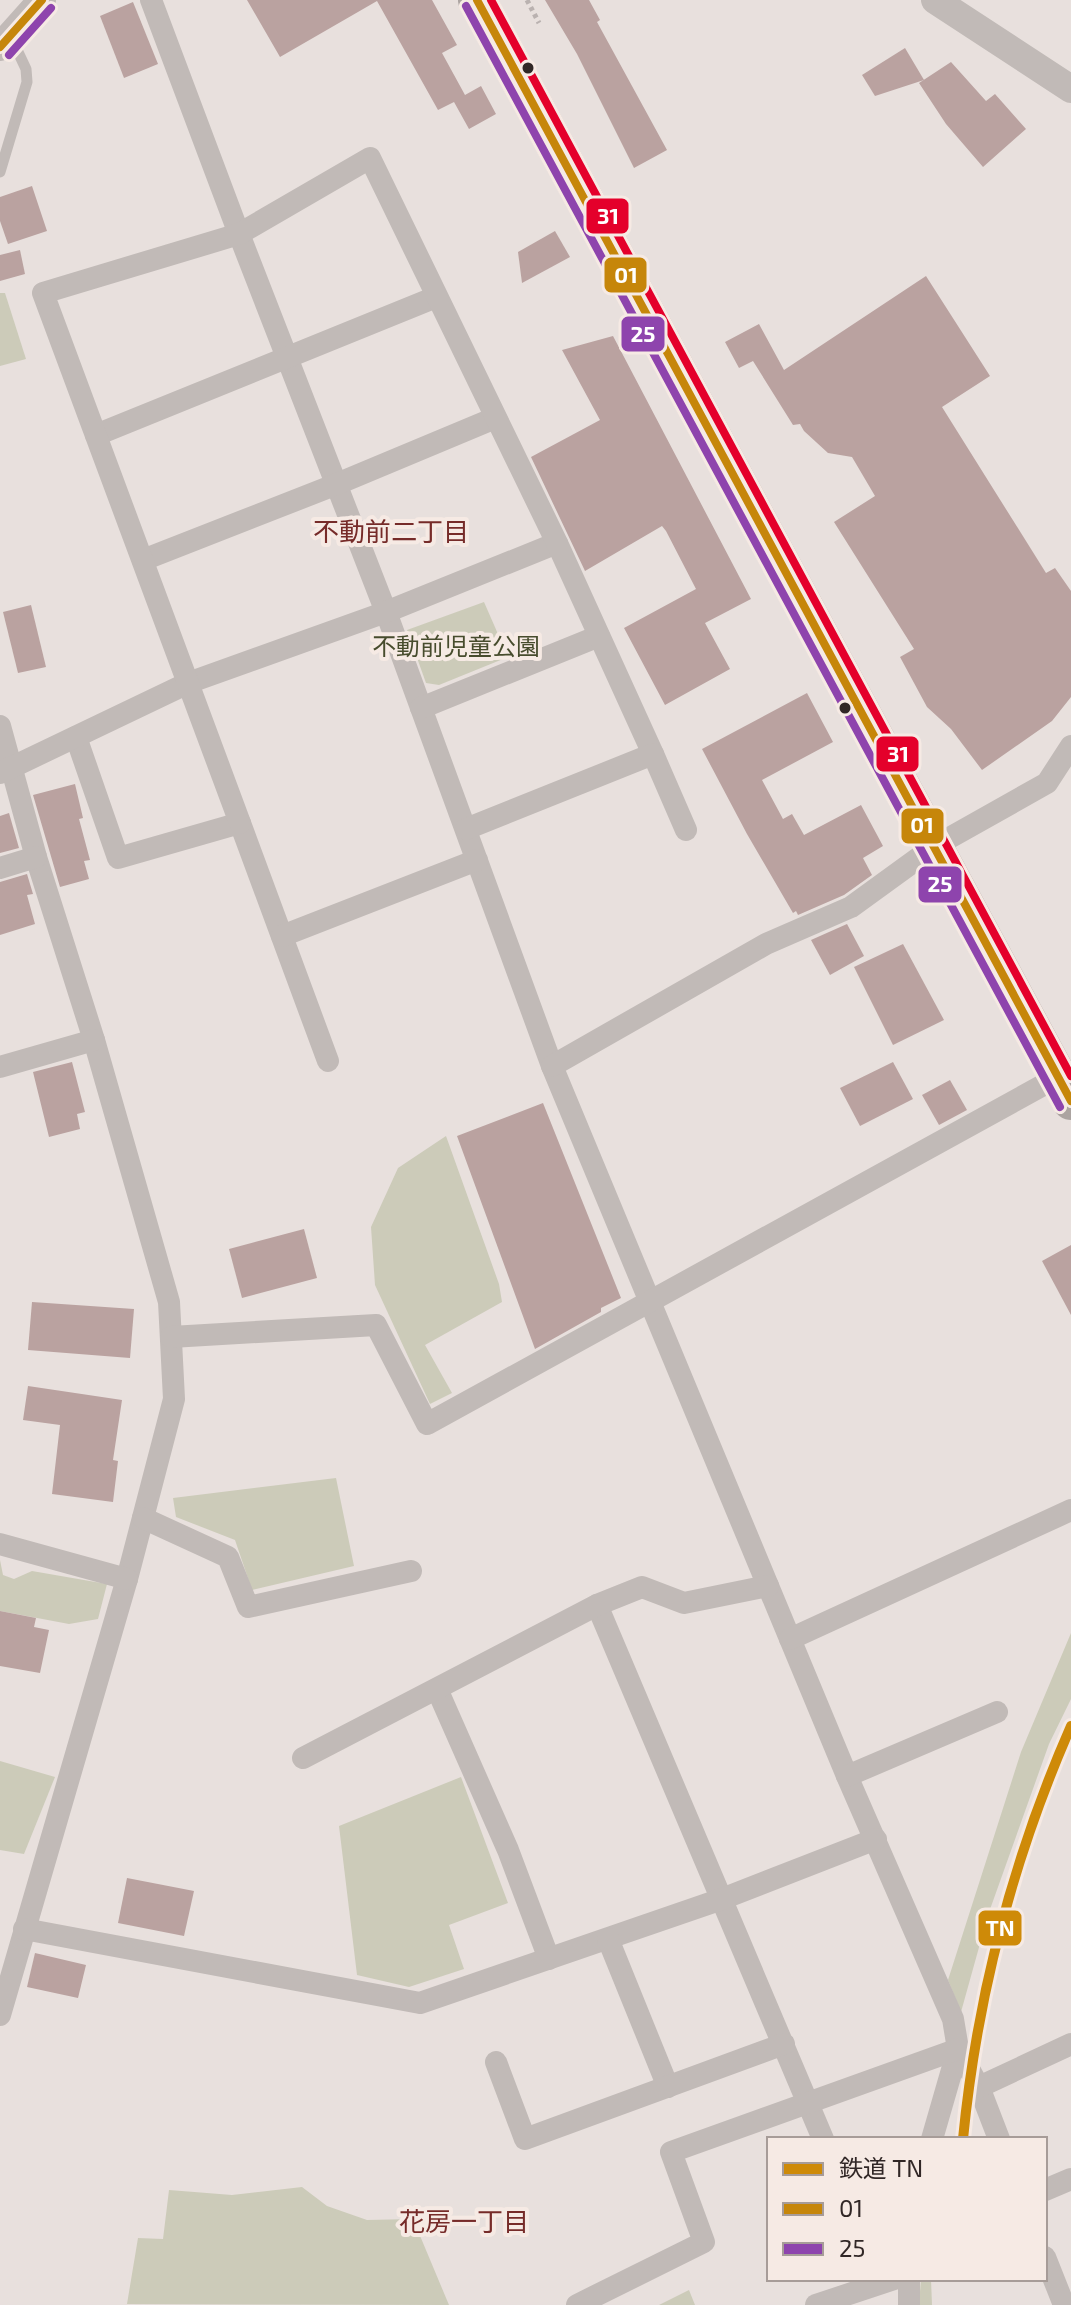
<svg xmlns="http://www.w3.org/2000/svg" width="1071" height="2305" viewBox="0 0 1071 2305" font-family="'Exo 2','Noto Sans JP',sans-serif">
  <rect width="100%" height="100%" fill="#e8e0dd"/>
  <g fill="#cccbb9">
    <path d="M0 293H5L26 359 0 366Z"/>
    <path d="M484 602 508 657 439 685 426 683 407 630Z"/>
    <path d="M446 1136 499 1284 502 1302 425 1345 452 1393 430 1404 375 1285 371 1227 398 1168Z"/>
    <path d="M336 1478 354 1566 252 1590 235 1540 176 1517 173 1498Z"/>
    <path d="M0 1560 3 1575 14 1579 32 1571 107 1584 98 1619 69 1624 0 1611Z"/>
    <path d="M1071 1633V1699L1049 1744 988 1915 961 2012 948 1980 1021 1752Z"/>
    <path d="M0 1761 55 1777 24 1854 0 1850Z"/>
    <path d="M461 1777 508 1903 449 1925 464 1969 409 1987 357 1975 339 1826Z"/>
    <path d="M302 2187 327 2206 367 2220 413 2219 449 2305 127 2304 138 2238 163 2239 169 2190 232 2195Z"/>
    <path d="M921 2279H931L932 2305H919Z"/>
    <path d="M689 2290 695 2305H659Z"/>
  </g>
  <g fill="#baa2a0">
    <path d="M247 0H432L457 45 442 53 465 95 481 86 496 114 469 129 454 102 438 110 377 1 280 57Z"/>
    <path d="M545 0H589L600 20 597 22 667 150 634 168 577 54Z"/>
    <path d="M133 2 158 64 124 78 100 16Z"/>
    <path d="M905 48 924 80 875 96 862 75Z"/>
    <path d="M951 62 986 101 995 94 1026 129 983 167 946 124 919 83Z"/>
    <path d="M32 186 47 231 8 244 0 221V197Z"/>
    <path d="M555 231 570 257 522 283 518 252Z"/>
    <path d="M20 250 25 274 0 281V255Z"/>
    <path d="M926 276 990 376 942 407 1046 573 1055 568 1071 591V697L1052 721 982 770 951 729 927 707 900 657 914 649 834 522 875 496 852 457 828 453 804 431 800 424 793 425 753 361 739 368 725 342 759 324 784 370Z"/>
    <path d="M613 336 751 599 705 623 730 669 665 705 624 628 696 589 666 531 662 526 585 571 531 457 600 420 562 350Z"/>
    <path d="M31 605 46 667 18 673 3 612Z"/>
    <path d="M807 693 833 742 762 780 783 819 792 814 804 835 861 805 883 846 863 858 872 875 844 895 798 915 796 911 793 913 747 834 702 749Z"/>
    <path d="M75 784 83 818 79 819 90 860 84 861 89 879 60 887 33 795Z"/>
    <path d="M9 813 19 848 0 853V816Z"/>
    <path d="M27 874 33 894 27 895 35 924 0 935V882Z"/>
    <path d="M847 924 864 956 830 975 811 940Z"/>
    <path d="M903 944 944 1020 893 1045 854 967Z"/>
    <path d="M72 1062 85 1112 77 1114 80 1129 49 1137 33 1072Z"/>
    <path d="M893 1062 913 1099 860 1126 840 1088Z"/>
    <path d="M950 1080 967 1110 939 1125 922 1095Z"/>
    <path d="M543 1103 621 1298 601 1308V1312L535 1349 457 1136Z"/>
    <path d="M304 1229 317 1278 242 1298 229 1249Z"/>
    <path d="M1071 1245V1315L1042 1261Z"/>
    <path d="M32 1302 134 1309 130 1358 28 1350Z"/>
    <path d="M28 1386 122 1400 113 1460 118 1461 113 1502 52 1494 60 1425 23 1420Z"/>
    <path d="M0 1611 36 1618 34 1627 49 1630 40 1673 0 1666Z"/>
    <path d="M127 1878 194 1891 184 1936 118 1923Z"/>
    <path d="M35 1953 86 1965 78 1998 27 1987Z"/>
  </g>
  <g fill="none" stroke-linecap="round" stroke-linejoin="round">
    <path stroke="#bab2b0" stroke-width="5" stroke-dasharray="4 4" stroke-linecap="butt" d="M527 0 539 23"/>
    <path stroke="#c1bab7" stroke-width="11" d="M0 172 27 82 26 69 11 37"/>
    <g stroke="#c1bab7" stroke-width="22">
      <path d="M151 0 239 234 386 612 552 1066 847 1776 953 2019 958 2049 979 2087 999 2139"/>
      <path d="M96 435 436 297"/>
      <path d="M143 560 337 484 495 418"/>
      <path d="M421 708 599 636"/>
      <path d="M0 726 36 857 94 1040 169 1302 174 1399 127 1579 0 2015"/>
      <path d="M76 737 118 858 240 823 328 1061"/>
      <path d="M0 773 188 683 386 612 557 543"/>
      <path d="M240 823 43 293 239 234 370 158 557 543 653 754"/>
      <path d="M466 829 653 754 686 830"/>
      <path d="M0 868 36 857"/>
      <path d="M282 936 477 860"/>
      <path d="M552 1066 766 944 851 907 935 846 1047 783 1071 746"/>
      <path d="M0 1067 94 1040"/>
      <path d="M171 1337 376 1325 427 1424 1067 1072"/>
      <path d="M143 1518 228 1557 248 1607 411 1571"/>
      <path d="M0 1544 127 1579"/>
      <path d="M597 1605 823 2139"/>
      <path d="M790 1639 1071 1510"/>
      <path d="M437 1689 508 1850 549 1959"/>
      <path d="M303 1758 597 1605 642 1587 684 1603 768 1586"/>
      <path d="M847 1776 997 1712"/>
      <path d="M24 1929 420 2003 722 1899 876 1839"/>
      <path d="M608 1939 668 2087"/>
      <path d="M496 2062 525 2139 784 2044"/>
      <path d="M979 2087 1071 2044"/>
      <path d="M932 2139 958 2049"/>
      <path d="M1045 2190 1071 2179"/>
      <path d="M1045 2257 1064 2305"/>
      <path d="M577 2305 704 2242 671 2152 958 2049"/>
      <path d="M816 2305 894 2279"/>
      <path d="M909 2305V2279"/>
    </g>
    <g stroke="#c1bab7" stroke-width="28">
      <path d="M935 0 1071 89"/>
      <path d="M0 47 42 0"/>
    </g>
    <path stroke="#aca4a1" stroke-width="38" d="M477 0 1071 1101"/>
    <g stroke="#f6eae4" stroke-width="14">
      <g id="bus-1">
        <path d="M477 0 1071 1101"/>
        <path d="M0 47 42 0"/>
      </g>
    </g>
    <g stroke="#f6eae4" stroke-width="14">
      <g id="bus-2">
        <path d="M466 6 1060 1107"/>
        <path d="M9 55 51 8"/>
      </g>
    </g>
    <g stroke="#f6eae4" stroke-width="14">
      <path id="bus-3" d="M491 0 1071 1076"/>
    </g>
    <use href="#bus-1" stroke="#c6860a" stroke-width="8"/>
    <use href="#bus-2" stroke="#8e44ad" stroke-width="8"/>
    <use href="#bus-3" stroke="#e4002b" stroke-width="8"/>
    <g stroke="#f6eae4" stroke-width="16">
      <path id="rail-1" d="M963 2139C977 1995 1013 1858 1071 1726"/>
    </g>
    <use href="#rail-1" stroke="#ce8a08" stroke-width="10"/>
  </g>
  <g fill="#312726" stroke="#f6eae4" stroke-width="3">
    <circle cx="528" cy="68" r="7"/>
    <circle cx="845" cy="708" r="7"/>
  </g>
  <g text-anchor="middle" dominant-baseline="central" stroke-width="8" stroke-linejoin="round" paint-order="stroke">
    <g font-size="24" fill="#474c2d" stroke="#f6eae4">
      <text x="456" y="645">不動前児童公園</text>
    </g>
    <g font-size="26" fill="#762b29" stroke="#f6eae4">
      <text x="391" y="530">不動前二丁目</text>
      <text x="464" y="2220">花房一丁目</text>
    </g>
  </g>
  <g stroke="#f6eae4" stroke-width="3">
    <rect x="585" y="197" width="45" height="38" rx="8" fill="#e4002b"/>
    <rect x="603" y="256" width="45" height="38" rx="8" fill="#c6860a"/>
    <rect x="620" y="315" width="46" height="38" rx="8" fill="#8e44ad"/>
    <rect x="875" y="735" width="45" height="38" rx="8" fill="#e4002b"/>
    <rect x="900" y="807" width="45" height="38" rx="8" fill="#c6860a"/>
    <rect x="917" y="865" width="46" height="39" rx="8" fill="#8e44ad"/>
    <rect x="977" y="1909" width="46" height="38" rx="8" fill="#ce8a08"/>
  </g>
  <g font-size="22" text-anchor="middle" font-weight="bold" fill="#fff">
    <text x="608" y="224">31</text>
    <text x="626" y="283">01</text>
    <text x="643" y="342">25</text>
    <text x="898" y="762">31</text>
    <text x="922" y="833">01</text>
    <text x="940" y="892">25</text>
    <text x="1000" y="1936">TN</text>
  </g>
  <rect x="767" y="2137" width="280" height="144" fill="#f6eae4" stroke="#a79c98" stroke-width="2"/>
  <rect x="783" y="2163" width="40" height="12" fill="#ce8a08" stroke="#a79c98" stroke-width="2"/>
  <text x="839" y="2177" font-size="24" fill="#312726">鉄道 TN</text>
  <rect x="783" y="2203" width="40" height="12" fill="#c6860a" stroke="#a79c98" stroke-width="2"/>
  <text x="839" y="2217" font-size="24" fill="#312726">01</text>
  <rect x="783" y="2243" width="40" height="12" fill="#8e44ad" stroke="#a79c98" stroke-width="2"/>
  <text x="839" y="2257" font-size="24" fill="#312726">25</text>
</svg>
